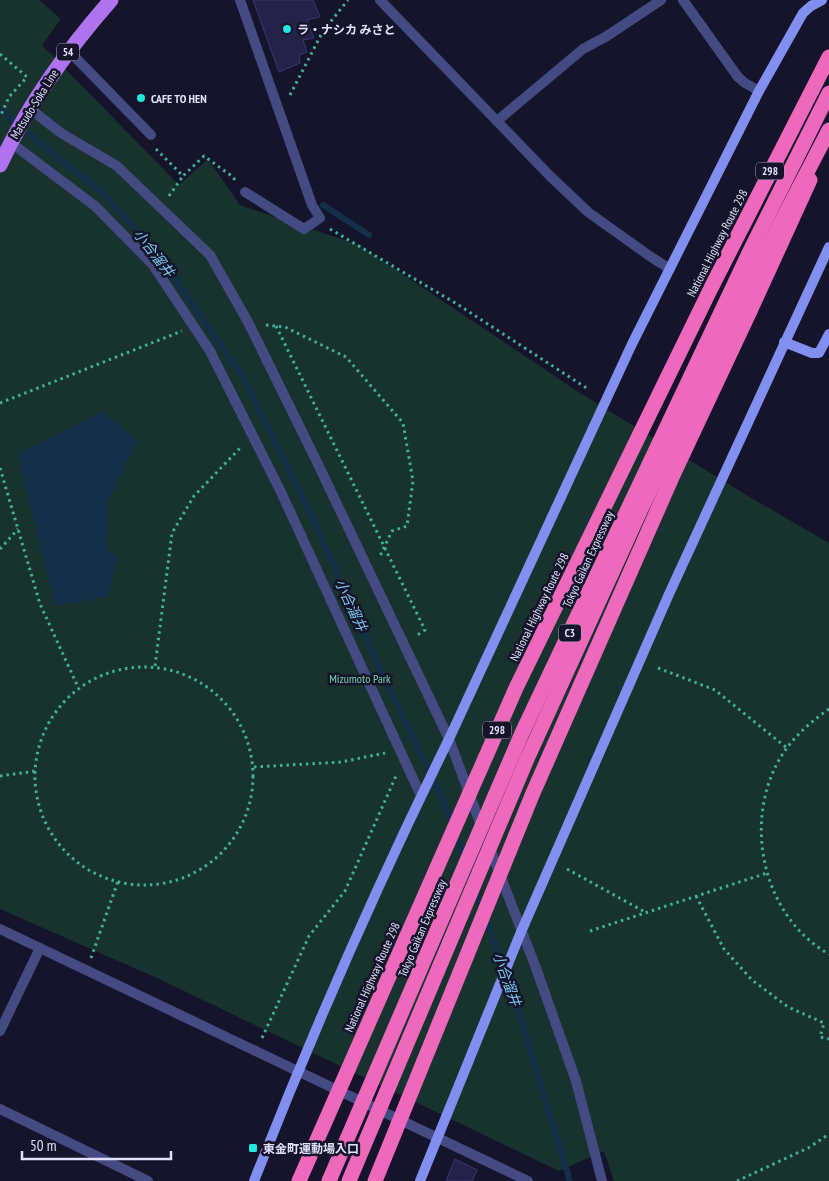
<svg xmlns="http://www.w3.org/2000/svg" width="829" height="1181" viewBox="0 0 829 1181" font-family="'PT Sans Narrow','Noto Sans JP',sans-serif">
  <rect width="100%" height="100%" fill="#15142a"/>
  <path fill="#18332e" d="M0 0H39L61 19 42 45 179 185 208 159 240 205 359 245 580 393 748 496 829 543V1181H614L604 1151 559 1171 157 978 0 909Z"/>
  <path fill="#132f48" d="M103 411 137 441 108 501 106 548 118 558 108 596 55 606 17 454Z"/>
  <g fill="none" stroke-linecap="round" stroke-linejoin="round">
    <g stroke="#132f48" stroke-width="6">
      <path d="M0 109 53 154 100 190 157 253 243 377 313 519 388 686 444 802 518 1010 570 1181"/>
      <path d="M323 205 369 235"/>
    </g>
  </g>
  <g fill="#242249" stroke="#3a3772">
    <path d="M253 0H313L320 17 307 20 314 38 303 40 307 52 299 55 300 63 279 72Z"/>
    <path d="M455 1159 477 1170 472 1181H446Z"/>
  </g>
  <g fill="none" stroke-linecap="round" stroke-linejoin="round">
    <g stroke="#3fb199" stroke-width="3" stroke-dasharray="2.5 4" stroke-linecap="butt">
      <path d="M0 54 27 77 9 97 0 117"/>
      <path d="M290 95 323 31 348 0"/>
      <path d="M156 149 183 176 204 156 233 177 236 182"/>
      <path d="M169 196 183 176"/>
      <path d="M330 229 457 304 588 389"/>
      <path d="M266 325 285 327 346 357 403 423 413 481 407 526 392 531 379 558"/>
      <path d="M276 326 425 630 416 636"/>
      <path d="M0 403 182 331"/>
      <path d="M0 468 40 604 78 687"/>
      <path d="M0 549 18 529"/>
      <path d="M155 666 172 533 194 496 242 446"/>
      <circle cx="144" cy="776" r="109"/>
      <path d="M658 668 715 690 787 748"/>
      <path d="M829 709C809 723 791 739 779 760 743 824 763 917 829 954"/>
      <path d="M254 767 341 762 385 753"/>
      <path d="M0 776 36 771"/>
      <path d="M567 869 645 912"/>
      <path d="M696 896 724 949 752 980 788 1007 824 1023 820 1037 829 1039"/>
      <path d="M590 931 767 873"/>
      <path d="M91 958 118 881"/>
      <path d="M262 1038 309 936 345 891 396 776"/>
      <path d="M737 1181 810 1147 829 1134"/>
    </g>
    <g stroke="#444b83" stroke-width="10">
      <path d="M240 0 312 205 320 218 304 229 245 192"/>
      <path d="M380 0 550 176 588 212 651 257 670 269"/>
      <path d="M683 0 738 77 745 83 759 91"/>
      <path d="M69 51 151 135"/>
      <path d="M29 108 61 133 117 166 210 255 248 322 316 460 449 739 482 828"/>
      <path d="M497 121 583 49 607 36 661 0"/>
      <path d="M10 142 95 206 153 265 210 351 281 492 421 796"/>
      <path d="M489 846 536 968 576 1081 602 1181"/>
      <path d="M0 929 528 1181"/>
      <path d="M0 1031 40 948"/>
      <path d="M0 1109 148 1181"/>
    </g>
    <g stroke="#818ff1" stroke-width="10">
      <path d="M784 342 812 353H819L829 334"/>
      <path d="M254 1181C313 1031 378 883 449 739L632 344 759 91 803 13 811 6 822 0"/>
      <path d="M420 1181 521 932 669 594 829 247"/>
    </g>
    <path stroke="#af73f0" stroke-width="15" d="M0 165C28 104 67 50 111 0"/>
    <g stroke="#ee68bc" stroke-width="15">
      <path d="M712 286 829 57"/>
      <path d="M750 311 810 180"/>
    </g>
    <g stroke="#ee68bc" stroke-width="15">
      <path d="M299 1181 516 688 712 286"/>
      <path d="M329 1181 522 733 750 251 829 93"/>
      <path d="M349 1181 527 759 641 509 752 278 829 130"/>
      <path d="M375 1181 533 793 673 475 750 311"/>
    </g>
  </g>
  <g fill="#21e7de" stroke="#15142a" stroke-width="2">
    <circle cx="287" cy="29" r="5"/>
    <circle cx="141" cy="98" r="5"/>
    <rect x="248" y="1143" width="10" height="10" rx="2.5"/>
  </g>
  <g text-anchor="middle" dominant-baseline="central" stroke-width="5" stroke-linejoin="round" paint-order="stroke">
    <g fill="#15142a" stroke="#a3a4bd" stroke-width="1">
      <rect x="57" y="43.5" width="22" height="17" rx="4"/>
      <rect x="756" y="162.5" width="28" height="17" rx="4"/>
      <rect x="559" y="624.5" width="22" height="17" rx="4"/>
      <rect x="483" y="721.5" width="28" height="17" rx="4"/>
    </g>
    <g font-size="11" font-weight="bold" fill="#e0e1fc">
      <text x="68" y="52">54</text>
      <text x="770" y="171">298</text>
      <text x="570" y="633">C3</text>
      <text x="497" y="730">298</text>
    </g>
    <g font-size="12" font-weight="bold" fill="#e0e1fc" stroke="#15142a" text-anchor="start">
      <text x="297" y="29">ラ・ナシカ みさと</text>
      <text x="151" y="98">CAFE TO HEN</text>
      <text x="263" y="1148">東金町運動場入口</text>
    </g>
    <g font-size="12" fill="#e0e1fc" stroke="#15142a">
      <text transform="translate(34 104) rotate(-58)">Matsudo-Soka Line</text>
      <text transform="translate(717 243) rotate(-63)">National Highway Route 298</text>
      <text transform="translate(588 559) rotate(-65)">Tokyo Gaikan Expressway</text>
      <text transform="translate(539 607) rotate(-64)">National Highway Route 298</text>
      <text transform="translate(422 928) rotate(-67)">Tokyo Gaikan Expressway</text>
      <text transform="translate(372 977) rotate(-66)">National Highway Route 298</text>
    </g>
    <g font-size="12" fill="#72d5ae" stroke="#15142a">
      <text x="360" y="678">Mizumoto Park</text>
    </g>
    <g font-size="14" font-style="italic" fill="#79caf0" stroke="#15142a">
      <text transform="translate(154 253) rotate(52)">小合溜井</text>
      <text transform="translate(351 605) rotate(65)">小合溜井</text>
      <text transform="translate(507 979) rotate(70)">小合溜井</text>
    </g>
  </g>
  <path d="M22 1151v8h149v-8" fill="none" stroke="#e0e1fc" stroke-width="2.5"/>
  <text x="30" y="1151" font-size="15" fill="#e0e1fc" stroke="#15142a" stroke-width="4" paint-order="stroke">50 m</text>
</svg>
